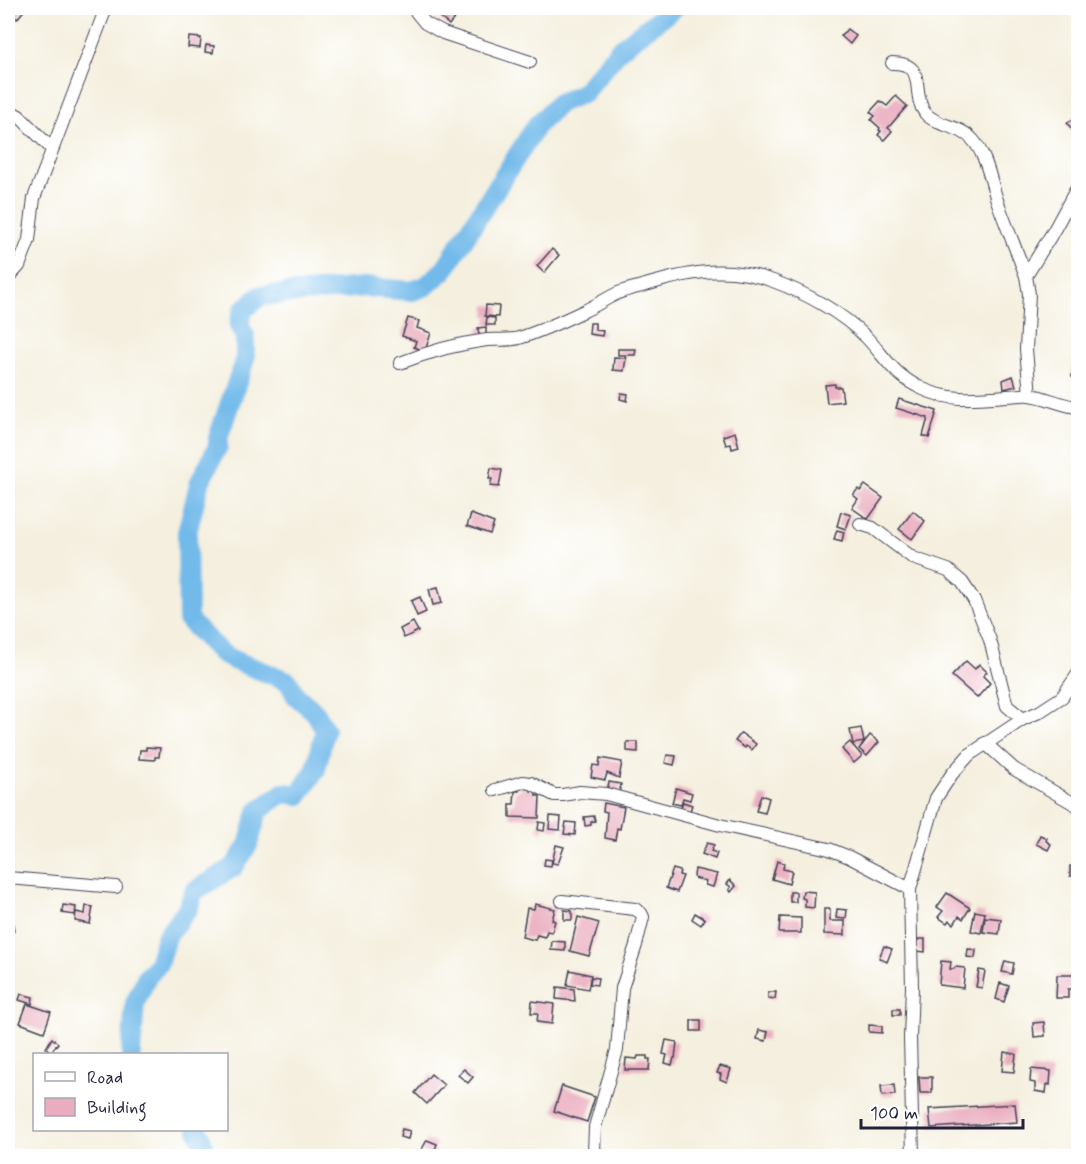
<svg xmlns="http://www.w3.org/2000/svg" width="1086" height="1164" viewBox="0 0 1086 1164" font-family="Mynerve,sans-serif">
  <rect width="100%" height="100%" fill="#fff"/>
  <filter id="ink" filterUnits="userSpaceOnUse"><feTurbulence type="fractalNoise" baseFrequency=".0167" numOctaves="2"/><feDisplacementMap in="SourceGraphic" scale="12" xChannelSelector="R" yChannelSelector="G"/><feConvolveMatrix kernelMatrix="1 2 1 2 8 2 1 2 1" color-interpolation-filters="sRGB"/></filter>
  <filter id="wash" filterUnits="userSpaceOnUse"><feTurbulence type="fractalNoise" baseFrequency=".008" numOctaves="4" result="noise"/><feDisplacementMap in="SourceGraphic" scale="24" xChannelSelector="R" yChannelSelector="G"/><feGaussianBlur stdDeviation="1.35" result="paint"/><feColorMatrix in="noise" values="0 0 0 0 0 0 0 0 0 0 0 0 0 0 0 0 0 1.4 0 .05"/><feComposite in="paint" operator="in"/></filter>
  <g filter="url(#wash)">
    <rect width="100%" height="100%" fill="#f4efde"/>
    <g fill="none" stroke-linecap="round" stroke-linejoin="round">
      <g stroke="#72baea" stroke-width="20">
        <path d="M131 1054 135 1003 147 977 158 964 166 937 188 908 194 891 234 867 248 845 258 811 283 793 299 795 316 769 325 730 315 712 296 696 288 681 233 660 220 652 188 620 187 533 199 484 218 446V438L245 359V336L239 325 243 310 260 296 364 287 412 291 426 286 444 270 536 126 559 103 583 93 621 48 674 8"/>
        <path d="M198 1130 208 1156"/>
      </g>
    </g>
    <g id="blocks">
      <g fill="#eaadc0">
        <path d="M8 8H26L17 19 8 11Z"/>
        <path d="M441 8H456L460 11 449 25 436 14Z"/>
        <path d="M847 29 856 36 850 44 841 36Z"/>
        <path d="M189 37 201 38 200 48 188 47Z"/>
        <path d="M206 45 214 46 213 53 205 52Z"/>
        <path d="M896 96 907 106 888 128 892 131 884 140 878 135 881 131 879 130 880 128 871 120 875 116 870 112 880 101 887 106Z"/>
        <path d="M1078 116V127L1073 131 1067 123Z"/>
        <path d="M552 249 559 255 544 273 537 266Z"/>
        <path d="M486 305 499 306 498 317 485 316Z"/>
        <path d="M487 317 495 318V325H486Z"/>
        <path d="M408 318 419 321 417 328 431 333 425 351 414 347 416 341 402 336Z"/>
        <path d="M590 323H595V330L603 331 602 336 589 334Z"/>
        <path d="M486 327V335H479L478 328Z"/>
        <path d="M618 349H636L635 355H618Z"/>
        <path d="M1077 355H1078V378L1072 377 1073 360 1076 361Z"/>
        <path d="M614 357 626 358 624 371 613 370Z"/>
        <path d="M1013 376 1016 386 1004 389 1003 380Z"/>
        <path d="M835 384V387H841L843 401 827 403 825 385Z"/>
        <path d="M621 393 628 394 627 401 620 399Z"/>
        <path d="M899 399 937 411 929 438 923 436 928 418 896 408Z"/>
        <path d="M735 432 739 447 732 449 731 444 726 445 723 436Z"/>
        <path d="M491 468 502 470 499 487 490 486 492 479H489Z"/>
        <path d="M865 485 883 498 868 519 852 508 858 499 853 495 858 489 860 491Z"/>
        <path d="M913 511 925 521 912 539 899 529Z"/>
        <path d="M841 512 851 515 846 529 837 526Z"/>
        <path d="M471 514 494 523 490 534 467 526Z"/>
        <path d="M837 530 844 532 842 541 834 539Z"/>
        <path d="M438 587 442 603 433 605 429 589Z"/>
        <path d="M420 597 426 612 417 616 411 601Z"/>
        <path d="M413 622 418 631 404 638 400 629Z"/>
        <path d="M966 661 975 669 979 664 987 672 983 676 990 683 977 698 952 676Z"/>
        <path d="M861 728 864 742 853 744 850 730Z"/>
        <path d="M741 733 756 744 752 750 746 746 745 748 735 741Z"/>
        <path d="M870 735 879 742 867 756 859 749Z"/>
        <path d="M627 742H638V752L627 751Z"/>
        <path d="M850 742 862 756 854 763 842 749Z"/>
        <path d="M146 747 160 748 159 757H155V760L139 759 140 750H146Z"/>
        <path d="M667 755 676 756 674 765 665 763Z"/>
        <path d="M600 758 622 762 619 778 607 773 605 780 591 777 593 765 599 766Z"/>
        <path d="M609 782 621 784 619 793 607 791Z"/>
        <path d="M519 788H531V791H536V796H540L539 818 510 817V804H514L515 791H519Z"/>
        <path d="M676 788 692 793 690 800 683 798 681 805 672 803Z"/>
        <path d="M761 795 769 798 765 813 756 811Z"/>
        <path d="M683 802 692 805 689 814 680 811Z"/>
        <path d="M604 803 624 807 620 829 617 828 615 840 605 838 607 812 603 811Z"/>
        <path d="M550 816 561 817 560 830 549 829Z"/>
        <path d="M594 816 595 821 591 822V825L585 826 584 817Z"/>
        <path d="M539 822 545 823 544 831 538 830Z"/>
        <path d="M566 822 576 823 575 835 564 834Z"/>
        <path d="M1040 835 1047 838 1046 841 1051 844 1048 850 1036 844Z"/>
        <path d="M707 843 714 845 711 851 717 853 715 859 702 854Z"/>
        <path d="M1075 844H1078V855L1073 854Z"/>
        <path d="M556 845 564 847 558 864 552 863Z"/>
        <path d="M545 859 552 860 551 866 544 865Z"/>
        <path d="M777 861 784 863 783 869 792 871 789 884 772 879Z"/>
        <path d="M1070 866 1075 867V876H1070Z"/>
        <path d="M673 869 680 871 679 875 683 876 677 892 666 888Z"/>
        <path d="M695 869 717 874 713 887 705 885 706 881 695 878 694 876Z"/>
        <path d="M730 880 736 886 731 892 729 889 731 887 727 884Z"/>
        <path d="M803 891 815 892 814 908 805 907V899L802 898Z"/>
        <rect x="790" y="892" width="6" height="10"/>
        <path d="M947 893 970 908 963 919 959 916 954 924 949 920 947 923 938 917 943 911 937 907Z"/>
        <path d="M535 904 555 909 552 920 555 921 552 932 547 931 545 937 537 935 535 940 522 937 527 908 534 909Z"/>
        <path d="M63 905 76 907 75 915 62 913Z"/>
        <path d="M86 906 93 907 90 924 75 921 76 912 85 914Z"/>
        <path d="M824 909H830V921H845V935L824 934Z"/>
        <path d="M837 909 847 910 846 919 836 918Z"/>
        <path d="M564 910 572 911V920H564Z"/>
        <path d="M975 911 985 913 981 933 971 931Z"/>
        <path d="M695 913 705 919 701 925 692 919Z"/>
        <path d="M578 917 599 923 589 956 570 951Z"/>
        <path d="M780 917 801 918V933H779Z"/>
        <path d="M985 917 1001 919 999 934 983 932Z"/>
        <path d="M8 924H13L14 931H8Z"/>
        <path d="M918 939H925V952L917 951Z"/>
        <path d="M552 941 565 942V951L551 950Z"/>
        <path d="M884 946 892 949 887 962 879 958Z"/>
        <path d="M968 949 976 950 975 958 967 957Z"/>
        <path d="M941 961 951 962 950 969H954L955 967 965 968 963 988 939 985Z"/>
        <path d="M1005 961 1014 963 1012 974 1002 972Z"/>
        <path d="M570 970 591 975 588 989 567 985Z"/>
        <path d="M979 970 985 971 982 988 976 987Z"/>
        <path d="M1057 975H1078V989H1068V998H1056Z"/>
        <path d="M591 977 598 978 597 985 590 984Z"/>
        <path d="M1000 983 1009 986 1004 1002 996 999Z"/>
        <path d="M557 987 574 989 575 1001 556 999Z"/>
        <path d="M768 992H776L775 999 768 998Z"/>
        <path d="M21 994 33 997 32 1004 19 1000Z"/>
        <path d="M532 1001 554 1004 552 1024 537 1022 538 1013H531Z"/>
        <path d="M27 1004 51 1012 44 1032 20 1023Z"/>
        <rect x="893" y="1009" width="7" height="6"/>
        <rect x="691" y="1020" width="10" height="11"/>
        <path d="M1044 1022 1045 1036 1034 1037 1033 1023Z"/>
        <path d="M869 1025 882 1026V1033L869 1032Z"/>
        <path d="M759 1030 768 1032 766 1041 757 1039Z"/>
        <path d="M52 1038 58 1043 51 1052 46 1048Z"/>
        <path d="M666 1040 677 1042 675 1058H674L672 1065 665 1063 667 1055 663 1054Z"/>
        <path d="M1004 1052 1016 1054 1014 1072 1002 1071Z"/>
        <path d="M638 1056H647V1059H650L649 1070H625L626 1058 637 1059Z"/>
        <path d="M720 1066 731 1069 727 1082 720 1079 721 1074 717 1073Z"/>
        <path d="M464 1069 473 1077 468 1083 458 1075Z"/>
        <path d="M1031 1069 1051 1071 1050 1085 1047 1084 1046 1093 1035 1091V1083L1030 1082Z"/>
        <path d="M431 1074 444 1085 427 1104 415 1093Z"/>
        <path d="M919 1077H932V1093H920Z"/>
        <path d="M894 1085 895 1095 882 1096 881 1086Z"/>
        <path d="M562 1086 595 1097 587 1122 554 1111Z"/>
        <path d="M1015 1104 1017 1122 931 1128 929 1109Z"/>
        <path d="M402 1129 410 1131 408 1139 400 1137Z"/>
        <path d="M427 1140 437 1144 433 1155 421 1151Z"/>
      </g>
    </g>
  </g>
  <g filter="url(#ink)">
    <use href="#blocks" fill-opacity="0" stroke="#424153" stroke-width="1.5"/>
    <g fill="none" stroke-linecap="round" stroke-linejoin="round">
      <g stroke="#424153" stroke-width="14">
        <g id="minor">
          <path d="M413 8 425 23 443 33 530 62"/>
          <path d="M892 63C929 63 910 93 925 113 937 127 960 125 973 140 987 156 991 183 998 203 1007 228 1017 252 1026 276L1029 294 1026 349 1030 395"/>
          <path d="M8 110 19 116 52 149"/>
          <path d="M1026 276 1053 232 1078 186"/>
          <path d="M8 278 19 266 29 240 34 198 106 8"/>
          <path d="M400 363C428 352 456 344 487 340 497 339 509 341 519 338 542 331 565 320 586 310 597 305 607 298 618 293 628 289 639 287 649 284 693 271 729 265 773 281 806 293 842 313 866 337 887 359 893 375 923 389 951 402 978 398 1007 396 1015 396 1023 394 1030 395 1047 397 1062 406 1078 407"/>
          <path d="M860 524 873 528 913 558 948 570 962 582 974 600 990 640 1007 706 1023 719"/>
          <path d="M985 743 1014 769 1078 806"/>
          <path d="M495 790 523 782 531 783 554 795H563L580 792 606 794 720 825 829 849 849 857 910 889"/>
          <path d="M8 878 116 887"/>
          <path d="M562 901 635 909 641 913 643 917 636 945 622 988 617 1050 595 1127 594 1152 601 1156"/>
          <path d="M913 1156 910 1038 912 988 910 889 936 798 952 774 969 755 1023 719 1039 712 1062 697 1078 674"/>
        </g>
      </g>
      <use href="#minor" stroke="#fff" stroke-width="12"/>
    </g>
  </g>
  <rect width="1086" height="1164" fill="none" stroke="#fff" stroke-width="30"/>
  <rect x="33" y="1053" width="195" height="78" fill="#ffffff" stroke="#a7a7b1" stroke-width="1.5"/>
  <rect x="45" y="1072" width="30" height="9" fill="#ffffff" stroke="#a7a7b1" stroke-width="1.5"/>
  <text x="87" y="1083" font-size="18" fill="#22223b">Road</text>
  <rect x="45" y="1098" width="30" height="18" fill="#eaadc0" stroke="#a7a7b1" stroke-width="1.5"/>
  <text x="87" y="1113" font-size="18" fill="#22223b">Building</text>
  <path d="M861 1119v9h162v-9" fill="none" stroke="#22223b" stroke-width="3"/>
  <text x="870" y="1119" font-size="18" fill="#22223b" stroke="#ffffff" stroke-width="4.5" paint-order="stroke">100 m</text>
</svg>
